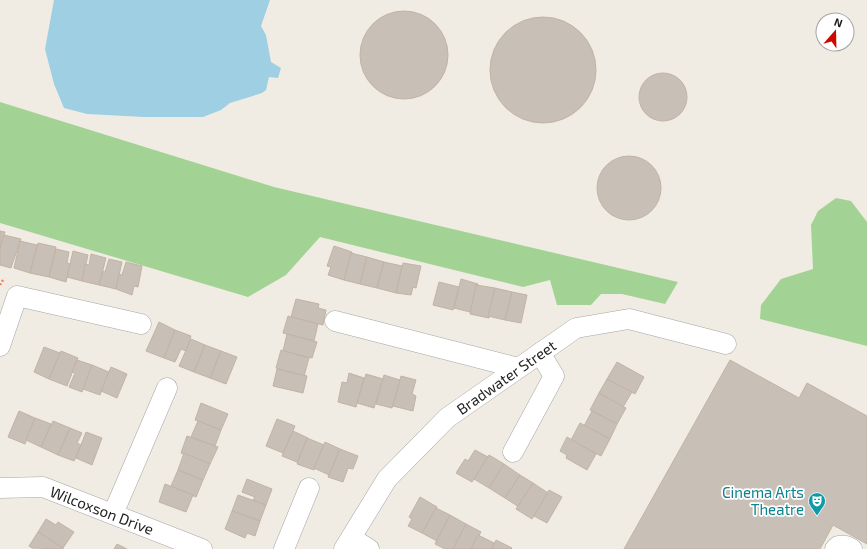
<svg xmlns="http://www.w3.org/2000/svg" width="867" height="549" viewBox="0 0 867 549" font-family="'Exo 2',sans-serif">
  <rect width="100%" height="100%" fill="#f0ece3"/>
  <g fill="#a3d394">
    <path d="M0 102 274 187 678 282 665 304 622 294H601L591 305H557L550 280 523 287 320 237 286 275 248 297 0 223Z"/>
    <path d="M836 198 851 201 867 222V346L760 319 761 305 781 279 813 269 811 225 818 211Z"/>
  </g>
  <path fill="#9fcfe2" d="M54 0H270L261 26 266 35 271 62 281 68 278 78 269 77 266 90 262 93 230 103 221 110 203 117H144L87 114 64 108 54 84 45 49Z"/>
  <g fill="#c8bfb6" stroke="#c3b3a4">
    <circle cx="404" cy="55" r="44"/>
    <circle cx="543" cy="70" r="53"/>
    <circle cx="663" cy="97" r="24"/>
    <circle cx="629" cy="188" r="32"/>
    <path d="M0 231 5 232 0 248Z"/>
    <path d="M4 235 21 239 11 268 0 265V249Z"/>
    <path d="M20 241 37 245 30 273 14 268Z"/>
    <path d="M38 243 56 247 49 277 30 273Z"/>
    <path d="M334 246 352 252 344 280 328 275 331 267 327 266Z"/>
    <path d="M56 249 69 252 67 263 70 264 66 282 49 277Z"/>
    <path d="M73 251 88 255 82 281 67 277Z"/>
    <path d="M351 253 367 257 360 284 344 280Z"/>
    <path d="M91 254 106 258 99 285 82 281 85 264 89 265Z"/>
    <path d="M367 257 384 262 377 288 360 284Z"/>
    <path d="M109 259 122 262 116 289 99 285 103 271 105 272Z"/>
    <path d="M126 262 142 266 138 287 134 286 132 295 116 289 119 274 122 275Z"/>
    <path d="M384 262 402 266 396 293 377 288Z"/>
    <path d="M403 263 421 266 416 288 413 287 411 295 396 293Z"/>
    <path d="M461 279 478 284 470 312 454 308Z"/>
    <path d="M439 282 459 287 453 310 433 305Z"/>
    <path d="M476 285 495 288 489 318 470 314Z"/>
    <path d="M495 288 512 292 505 320 488 316Z"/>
    <path d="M512 292 527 295 521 323 505 320Z"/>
    <path d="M296 299 319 304 318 308 326 310 323 325 291 317Z"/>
    <path d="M288 316 318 324 314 341 283 333Z"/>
    <path d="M159 322 175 330 164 358 146 351Z"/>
    <path d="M175 330 191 336 186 351 181 349 175 362 164 358Z"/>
    <path d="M287 334 317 342 312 358 283 351Z"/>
    <path d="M191 339 205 345 194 372 179 366Z"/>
    <path d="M205 345 221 351 210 378 194 372Z"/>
    <path d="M44 347 60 353 49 379 34 372Z"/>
    <path d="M281 350 309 358 304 376 276 368Z"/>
    <path d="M61 351 78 358 67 386 49 379Z"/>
    <path d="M221 351 237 357 226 384 210 378Z"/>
    <path d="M77 360 92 365 82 392 69 387 75 373 72 372Z"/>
    <path d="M730 360 799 398 807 383 867 416V544L833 525 820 549H624Z"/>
    <path d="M617 362 644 377 635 394 607 379Z"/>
    <path d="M92 365 109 372 100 395 83 389Z"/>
    <path d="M111 367 127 374 117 398 101 391Z"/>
    <path d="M277 369 307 376 303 393 273 386Z"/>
    <path d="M349 373 364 378 356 407 338 402 342 382 347 383Z"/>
    <path d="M366 374 383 379 374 408 357 403Z"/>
    <path d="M384 375 400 380 392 408 376 404Z"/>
    <path d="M401 376 416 380 412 394 416 396 413 411 393 406Z"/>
    <path d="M607 379 632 392 623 407 599 393Z"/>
    <path d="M599 393 626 408 617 424 590 410Z"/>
    <path d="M201 403 228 414 221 430 195 420Z"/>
    <path d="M19 411 35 418 25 444 8 437Z"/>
    <path d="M592 411 617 424 610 439 584 426Z"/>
    <path d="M35 418 51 424 41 447 26 440Z"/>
    <path d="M277 419 295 426 283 453 266 446Z"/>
    <path d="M53 421 70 428 58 455 41 447Z"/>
    <path d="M198 421 221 430 215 446 191 437Z"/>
    <path d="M580 423 610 439 601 456 571 440Z"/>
    <path d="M70 428 82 433 77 443 81 445 74 461 58 455Z"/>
    <path d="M293 431 308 438 297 462 282 456Z"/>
    <path d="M86 432 102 438 92 465 76 458Z"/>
    <path d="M187 436 218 447 210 464 181 453Z"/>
    <path d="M567 437 596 454 587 470 566 458 567 455 560 451Z"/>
    <path d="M307 438 324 445 314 470 297 464Z"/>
    <path d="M325 442 340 449 329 475 314 468Z"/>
    <path d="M340 449 358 456 353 469 348 468 343 482 328 477Z"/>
    <path d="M475 450 488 457 472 482 456 473 465 459 468 461Z"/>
    <path d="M184 453 210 464 203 480 178 470Z"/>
    <path d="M489 455 504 464 489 488 474 479Z"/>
    <path d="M504 464 520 475 505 498 489 488Z"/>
    <path d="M178 470 203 480 196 497 171 486Z"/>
    <path d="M520 475 533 483 519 507 505 498Z"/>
    <path d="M247 479 272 489 266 505 253 500 255 497 242 492Z"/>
    <path d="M533 483 548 493 532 519 516 509Z"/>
    <path d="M165 484 193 495 186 512 159 502Z"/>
    <path d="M549 490 562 497 547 523 534 516Z"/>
    <path d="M238 495 266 505 260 521 232 511Z"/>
    <path d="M420 497 437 507 422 533 408 526 412 519 409 517Z"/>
    <path d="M436 508 450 515 437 541 422 533Z"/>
    <path d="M232 511 260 521 255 536 247 533 245 538 225 529Z"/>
    <path d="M450 515 466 524 453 549H445L435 544Z"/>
    <path d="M46 519 56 525 58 522 74 532 63 548 38 532Z"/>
    <path d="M466 524 481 532 471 549H453Z"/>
    <path d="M38 532 63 548V549L32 548 29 546Z"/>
    <path d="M478 535 494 543 492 549H471Z"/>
    <path d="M496 540 512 548 511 549H492Z"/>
    <path d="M117 544 127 549H114Z"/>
  </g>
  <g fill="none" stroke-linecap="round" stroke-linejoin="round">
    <g stroke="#a5a5a5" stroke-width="21">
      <g id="minor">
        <path d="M335 321 518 368"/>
        <path d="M0 346 17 296 141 324"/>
        <path d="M513 452 554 376 540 353"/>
        <path d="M0 488 43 487 202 549"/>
        <path d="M113 514 167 388"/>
        <path d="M351 538 369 549"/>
        <path d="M284 549 309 488"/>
        <path d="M344 549 387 479 447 418 576 328 629 319 726 344"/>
        <path d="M835 549 838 546H846L852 549"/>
      </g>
    </g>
    <path stroke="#ff7d65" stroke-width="2.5" stroke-dasharray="2 2" stroke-linecap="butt" d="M0 285 4 278"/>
    <use href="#minor" stroke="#fff" stroke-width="20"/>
  </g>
  <defs>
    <g id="theatre-pin" transform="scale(0.9)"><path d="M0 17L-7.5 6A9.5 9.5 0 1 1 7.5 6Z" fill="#0f9aa8" stroke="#fff"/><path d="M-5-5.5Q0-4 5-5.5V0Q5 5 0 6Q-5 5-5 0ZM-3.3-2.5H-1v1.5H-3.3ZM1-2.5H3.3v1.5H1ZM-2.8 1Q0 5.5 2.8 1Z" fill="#fff"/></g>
  </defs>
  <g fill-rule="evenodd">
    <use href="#theatre-pin" x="817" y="501"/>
  </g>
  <g text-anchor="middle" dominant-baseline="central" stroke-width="3.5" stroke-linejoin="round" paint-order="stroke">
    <g font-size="15" fill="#1e1e1e" stroke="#fff">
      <text transform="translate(506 377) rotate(-35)">Bradwater Street</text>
      <text transform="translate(102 510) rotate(21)">Wilcoxson Drive</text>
    </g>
    <g font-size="15" fill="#0d838f" stroke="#fff" text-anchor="end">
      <text x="804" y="492">Cinema Arts<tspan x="804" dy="17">Theatre</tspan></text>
    </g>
  </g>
  <g transform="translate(835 32) rotate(20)"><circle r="19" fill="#ffffff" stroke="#a5a5a5"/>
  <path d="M0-3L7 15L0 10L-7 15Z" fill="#cc0b00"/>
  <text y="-6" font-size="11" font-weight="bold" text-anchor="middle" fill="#1e1e1e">N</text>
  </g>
</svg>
